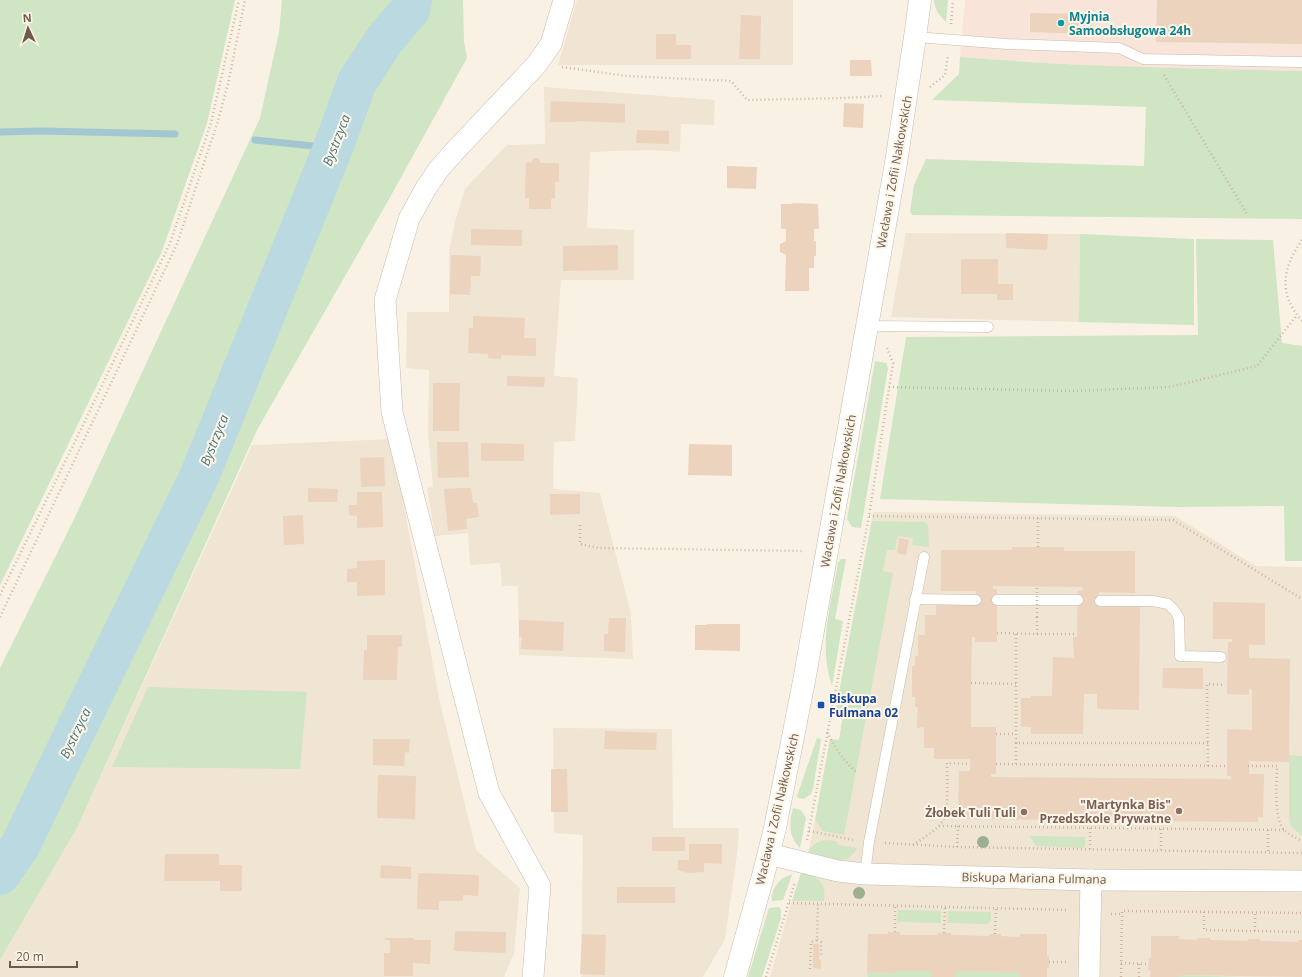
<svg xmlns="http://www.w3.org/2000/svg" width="1302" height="977" viewBox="0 0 1302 977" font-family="'Open Sans',sans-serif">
  <rect width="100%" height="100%" fill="#f9f2e4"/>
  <g fill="#f0e4d3">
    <path d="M577 0H793V65H558Z"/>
    <path d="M544 87 715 100 714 125 681 124 680 152 649 150 590 152 587 228 634 230V280H561L554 376 578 378 575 441 554 442 553 489 600 493 631 614 633 659 519 655 518 586H502L500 563 470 565 468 533 435 536 427 488 433 487 428 434 429 370 406 368 407 312H449V251L455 222 465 189 507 145 545 144Z"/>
    <path d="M906 233 1080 234 1079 322 891 317Z"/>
    <path d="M392 439 439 698 476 850 520 888 514 953 504 977H0V960L77 828 252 445Z"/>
    <path d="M873 512 1175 516 1256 566 1302 567V977H770L789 910 808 853 816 817 839 740 844 710 836 708Z"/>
    <path d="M553 728 672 729 673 828H739L738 847 725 939 703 977H581L583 835 554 833Z"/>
  </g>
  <path fill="#f8e4d8" d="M965 0H1302V71L1130 67 1007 61 960 57Z"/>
  <g fill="#cfe5c4">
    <path d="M0 0H235L207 123 162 251 0 585Z"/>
    <path d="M282 0H463L464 41 467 58 388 201 257 430 77 828 0 960V668L75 517 260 118 279 32Z"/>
    <path d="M934 0H948L946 22C939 15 935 10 934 0Z"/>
    <path d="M960 57C1074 67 1188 68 1302 71V219L912 215 910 211 914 185 926 159 1144 166 1146 107 932 100 959 74Z"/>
    <path d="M1080 234 1194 239V325L1079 322Z"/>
    <path d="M1196 239 1273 240 1282 343 1302 346V561H1285L1284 506 1178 507 880 499 906 337 1198 335Z"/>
    <path d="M875 361 886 363 888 368 861 528 852 527 847 519Z"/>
    <path d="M872 521 925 522 928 525 929 547 912 545 913 538 898 536 895 550H887L883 571 893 573 844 835 823 831 815 820 830 739 839 740 844 710 836 708Z"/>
    <path d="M841 559H846L835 619 843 621 832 686C818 645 831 603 838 563Z"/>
    <path d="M148 687 307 692 300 769 112 767Z"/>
    <path d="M817 738 821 739 813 789 811 794 804 799 798 798 797 796Z"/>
    <path d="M1289 755 1302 756V836L1291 826 1289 818Z"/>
    <path d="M793 808 801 810 806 818 800 848C788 836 789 823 793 808Z"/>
    <path d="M1030 836 1085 837V846L1083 848 1036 846Z"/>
    <path d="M825 840 836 841 839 845 857 848C855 851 854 854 851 856 841 866 820 856 808 853 811 845 817 842 825 840Z"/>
    <path d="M801 873C819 876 826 883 824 901H792Z"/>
    <path d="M792 875 783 900 772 901C770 889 781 876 792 875Z"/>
    <path d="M779 907 781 910V918L762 977H748L769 908Z"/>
    <path d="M898 910 941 911V923L897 922Z"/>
    <path d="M948 911 991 912V921L987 924 947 923Z"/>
    <path d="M894 971H932L931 976 952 977H868L867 972 894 973Z"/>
    <path d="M956 971 1020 972V977H956Z"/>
    <path d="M1178 975 1241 977H1178Z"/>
  </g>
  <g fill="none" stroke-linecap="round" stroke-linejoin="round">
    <g stroke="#a2c7d1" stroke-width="7">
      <path d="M0 132 41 131 175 134"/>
      <path d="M255 140 333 148"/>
    </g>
    <path stroke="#bbd9e0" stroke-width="40" d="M0 875 20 846 69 744 199 477 333 148 357 82 385 39 410 10 412 0"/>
  </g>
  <g fill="#ebd3be">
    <path d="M1157 0H1302V44L1156 42Z"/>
    <path d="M1030 13 1092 14 1091 34 1030 32Z"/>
    <path d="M741 15 761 16 760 59H739Z"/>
    <path d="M656 34H676V45H691V59H656Z"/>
    <path d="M850 60H871L872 76H850Z"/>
    <path d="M551 101 625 104V123L576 121V122H550Z"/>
    <path d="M844 103 864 104 863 128 843 127Z"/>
    <path d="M637 130 669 131V144L636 143Z"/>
    <path d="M534 158H538L541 163H559V182H555V198L551 199V209H529V198H525L526 162 531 163Z"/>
    <path d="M727 166 757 167 756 189 727 188Z"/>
    <path d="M793 203 818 204 819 229H814V241H816V256H814V268H809V291H785L786 255 780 252V244L786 241V229H781V204H792Z"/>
    <path d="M471 229 522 230V246L471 245Z"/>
    <path d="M1006 233 1048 234 1047 250 1006 248Z"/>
    <path d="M618 245V270L563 271V246Z"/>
    <path d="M451 255 481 256 480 276H471L470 295 450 294Z"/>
    <path d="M961 259H998V284H1013V300H997V294H961Z"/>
    <path d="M473 316 525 318 524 338H536V356L501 355V359L488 358V354L468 353 469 328H473Z"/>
    <path d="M507 376 545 377 544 387 507 386Z"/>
    <path d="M433 383H460L459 431H433Z"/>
    <path d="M437 442H468L469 477 438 478Z"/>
    <path d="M481 443 524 444V461H481Z"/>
    <path d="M689 444 732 445V476L688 475Z"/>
    <path d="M384 457 385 486 361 487 360 458Z"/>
    <path d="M308 488 338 489 337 502H308Z"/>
    <path d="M463 488H471L473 503H477L479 517 466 519 467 529 448 531 444 489Z"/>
    <path d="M357 492H382L383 527 357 528V516L349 515V505H357Z"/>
    <path d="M550 494H580V514L550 515Z"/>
    <path d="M303 515 304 544 284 545 283 516Z"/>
    <path d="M899 538 909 540 906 555 897 553Z"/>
    <path d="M1012 547H1064V551H1135V593L1099 592V607H1140L1139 710 1097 709V694H1084L1083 734H1031V727H1021V698H1031V696H1052L1053 657 1074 658 1073 637H1077L1078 591 1083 590V587L993 586V589H997V642H975V637H972L971 683V727H996V774H991V777L1231 779V776H1227V729L1252 730V689H1249V695L1227 694 1228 642H1232V639H1213V602L1265 603V645H1249V658L1290 659 1289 762 1249 761V774H1264L1263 817H1258V822L963 819V814H958L959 771H970V759H934V748H924V727L917 728 918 707H915V697H912V666H915V656H918V635H925V615H936V605H976V591H941V550H1012Z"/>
    <path d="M385 560V595L357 596V582H347V569L357 568V561Z"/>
    <path d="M609 618H626L625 652 604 651V634H608Z"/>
    <path d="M519 620 564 622 563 651 521 649 522 637H519Z"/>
    <path d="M707 624H740V651L695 650V625H707Z"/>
    <path d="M367 635H402V647H398L397 680H363L364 650H367Z"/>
    <path d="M1163 668H1203V689L1162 688Z"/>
    <path d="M605 731 657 733 656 750 604 749Z"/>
    <path d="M373 739H410L409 753 405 752 404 766 373 765Z"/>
    <path d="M551 769H567L568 812H551Z"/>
    <path d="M378 775 416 776 415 819 377 818Z"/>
    <rect x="652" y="837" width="33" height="14"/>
    <path d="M689 844H722V864L704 863V872L688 873 678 870V860H689Z"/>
    <path d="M165 854H219V865H242V891H220V881H164Z"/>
    <path d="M381 865 411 867V879L380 878Z"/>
    <path d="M418 873 479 875 478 896 463 895V901H439V910L417 909Z"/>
    <rect x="617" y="887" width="58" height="16"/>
    <path d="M455 931 506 932V953L454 951Z"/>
    <path d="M888 932H900V935H938V933H951V935L989 936V934H1001V936L1020 937V934H1047V956H1049V968H1047V977H1020V972L956 971V977H931L932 971H894V973L867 972 868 934H888Z"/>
    <path d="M582 934 606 935 605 975 580 974Z"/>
    <path d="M1151 936H1179V939L1197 940V938H1210V940L1248 941V939H1260V941L1298 942V940H1302V977L1178 975V977H1150L1151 971 1148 970 1149 958H1151Z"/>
    <path d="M385 938H414V940H431L430 964 413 963V976H384V953H390V940H385Z"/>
    <path d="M813 944H819V959L821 960V969L813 968Z"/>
  </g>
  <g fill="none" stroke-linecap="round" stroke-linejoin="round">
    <g stroke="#c8baab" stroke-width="11">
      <g id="service">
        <path d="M915 37 1007 44 1119 48 1143 59 1302 62"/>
        <path d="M867 326 988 327"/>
        <path d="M915 599 976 600"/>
        <path d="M997 600H1078"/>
        <path d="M1100 601H1153L1168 604 1175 611 1179 618 1180 656 1221 657"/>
        <path d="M865 874 869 842 924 557"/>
      </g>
    </g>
    <g stroke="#c8baab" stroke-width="22">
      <g id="minor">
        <path d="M769 854 838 871 865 874 1091 880 1302 881"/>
        <path d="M533 977 540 886 489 793 392 412 385 300 409 219 426 188 439 169 454 152 537 64 551 44 564 0"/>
        <path d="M1089 977 1091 880"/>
      </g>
    </g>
    <g stroke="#c8baab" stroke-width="23">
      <path id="tertiary" d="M735 977 763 876 775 828 804 681 896 163 915 37 920 0"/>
    </g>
    <g stroke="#d0b6a2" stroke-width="2.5" stroke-dasharray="1 3" stroke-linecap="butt">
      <path d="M951 24 953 0"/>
      <path d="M562 67 627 76 731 81 747 100 845 98 883 96"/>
      <path d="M1164 75 1247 214"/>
      <path d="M930 87 945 75 948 55"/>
      <path d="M1302 240C1282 269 1278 293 1302 321"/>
      <path d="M889 387 1072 391 1170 387 1257 366 1297 315"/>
      <path d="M869 516 1173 520 1302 599"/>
      <path d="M580 525V544L599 548 804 551"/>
      <path d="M1038 547V518"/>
      <path d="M0 595 84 423 170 243 211 123 239 0"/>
      <path d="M0 617 177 244 217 124 228 84 245 0"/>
      <path d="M997 633 1037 634V617"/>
      <path d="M1016 634V743"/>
      <path d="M1037 634H1077"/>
      <path d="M971 683 1016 684"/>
      <path d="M827 732C835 748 843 760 856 772"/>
      <path d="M996 734H1016"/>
      <path d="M996 764 1227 766"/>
      <path d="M1016 764V743H1208"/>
      <path d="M1208 766 1207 684 1225 685"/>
      <path d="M1248 766H1277C1277 782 1273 820 1285 831 1290 835 1296 838 1302 841"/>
      <path d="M939 826 1284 830"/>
      <path d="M1268 830V852"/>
      <path d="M809 831 854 840"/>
      <path d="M807 840 869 516 893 363 887 348"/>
      <path d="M885 843 957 847 1302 853"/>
      <path d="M913 845C923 838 938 830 944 819 949 808 947 776 947 763L969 764"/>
      <path d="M957 847 958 826"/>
      <path d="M1090 849V828"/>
      <path d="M1161 850V828"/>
      <path d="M789 903 1068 910"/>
      <path d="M1204 912V930L1302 932"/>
      <path d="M1111 914H1122"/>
      <path d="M1255 931V912"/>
      <path d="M895 932V906"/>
      <path d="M944 933 945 907"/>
      <path d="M995 934 996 909"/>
      <path d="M817 940 821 942V957"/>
      <path d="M1049 962H1067"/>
      <path d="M1121 963 1149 964"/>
      <path d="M810 969 811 942 817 940 818 904"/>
      <path d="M766 977 795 882"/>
      <path d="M1121 977 1122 911 1302 913"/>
      <path d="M1139 977V963"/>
    </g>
    <use href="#service" stroke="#fff" stroke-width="10"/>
    <use href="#minor" stroke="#fff" stroke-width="21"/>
    <use href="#tertiary" stroke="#fff" stroke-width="22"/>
    <path stroke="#d0b6a2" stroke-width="2.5" stroke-dasharray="1 3" stroke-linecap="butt" d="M1037 617V586"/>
  </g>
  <g fill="#9eaf8f">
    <circle cx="983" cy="842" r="6"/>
    <circle cx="859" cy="893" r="6"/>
  </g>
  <circle fill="#0f9aa8" stroke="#fdf6e9" stroke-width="1.5" cx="1061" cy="23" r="4"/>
  <rect fill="#1a4fb4" stroke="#fdf6e9" stroke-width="1.5" x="817" y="701" width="8" height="8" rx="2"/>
  <g fill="#8d6e63" stroke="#fdf6e9" stroke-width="1.5">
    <circle cx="1179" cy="811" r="4"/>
    <circle cx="1024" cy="812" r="4"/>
  </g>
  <g text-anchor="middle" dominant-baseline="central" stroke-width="4" stroke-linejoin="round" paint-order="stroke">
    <g font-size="12" font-weight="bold" fill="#0d838f" stroke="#fdf6e9" text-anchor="start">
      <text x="1069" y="16">Myjnia<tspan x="1069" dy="14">Samoobsługowa 24h</tspan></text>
    </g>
    <g font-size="12" fill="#6e5a4c" stroke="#fdf6e9">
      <text transform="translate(894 172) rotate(-80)">Wacława i Zofii Nałkowskich</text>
      <text transform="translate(838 491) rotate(-80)">Wacława i Zofii Nałkowskich</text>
      <text transform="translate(777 809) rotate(-77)">Wacława i Zofii Nałkowskich</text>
      <text transform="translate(1034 878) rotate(1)">Biskupa Mariana Fulmana</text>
    </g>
    <g font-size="12" font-weight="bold" fill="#164399" stroke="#fdf6e9" text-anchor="start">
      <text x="829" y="698">Biskupa<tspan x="829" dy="14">Fulmana 02</tspan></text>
    </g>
    <g font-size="12" font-weight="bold" fill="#785e54" stroke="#fdf6e9" text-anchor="end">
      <text x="1171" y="804">"Martynka Bis"<tspan x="1171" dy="14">Przedszkole Prywatne</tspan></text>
      <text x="1016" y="812">Żłobek Tuli Tuli</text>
    </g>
    <g font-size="13" font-style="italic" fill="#497480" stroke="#fdf6e9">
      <text transform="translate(336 140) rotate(-69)">Bystrzyca</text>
      <text transform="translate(214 440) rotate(-68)">Bystrzyca</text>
      <text transform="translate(75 733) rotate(-64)">Bystrzyca</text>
    </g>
  </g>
  <g transform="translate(28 28) rotate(356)" stroke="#fdf6e9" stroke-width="3" paint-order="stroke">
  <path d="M0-3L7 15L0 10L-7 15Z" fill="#6e5a4c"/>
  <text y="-6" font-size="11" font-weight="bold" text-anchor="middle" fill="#6e5a4c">N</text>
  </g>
  <path d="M10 961v6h67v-6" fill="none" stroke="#6e5a4c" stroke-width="2"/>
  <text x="16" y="961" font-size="12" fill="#6e5a4c" stroke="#fdf6e9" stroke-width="3" paint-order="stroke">20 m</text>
</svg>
